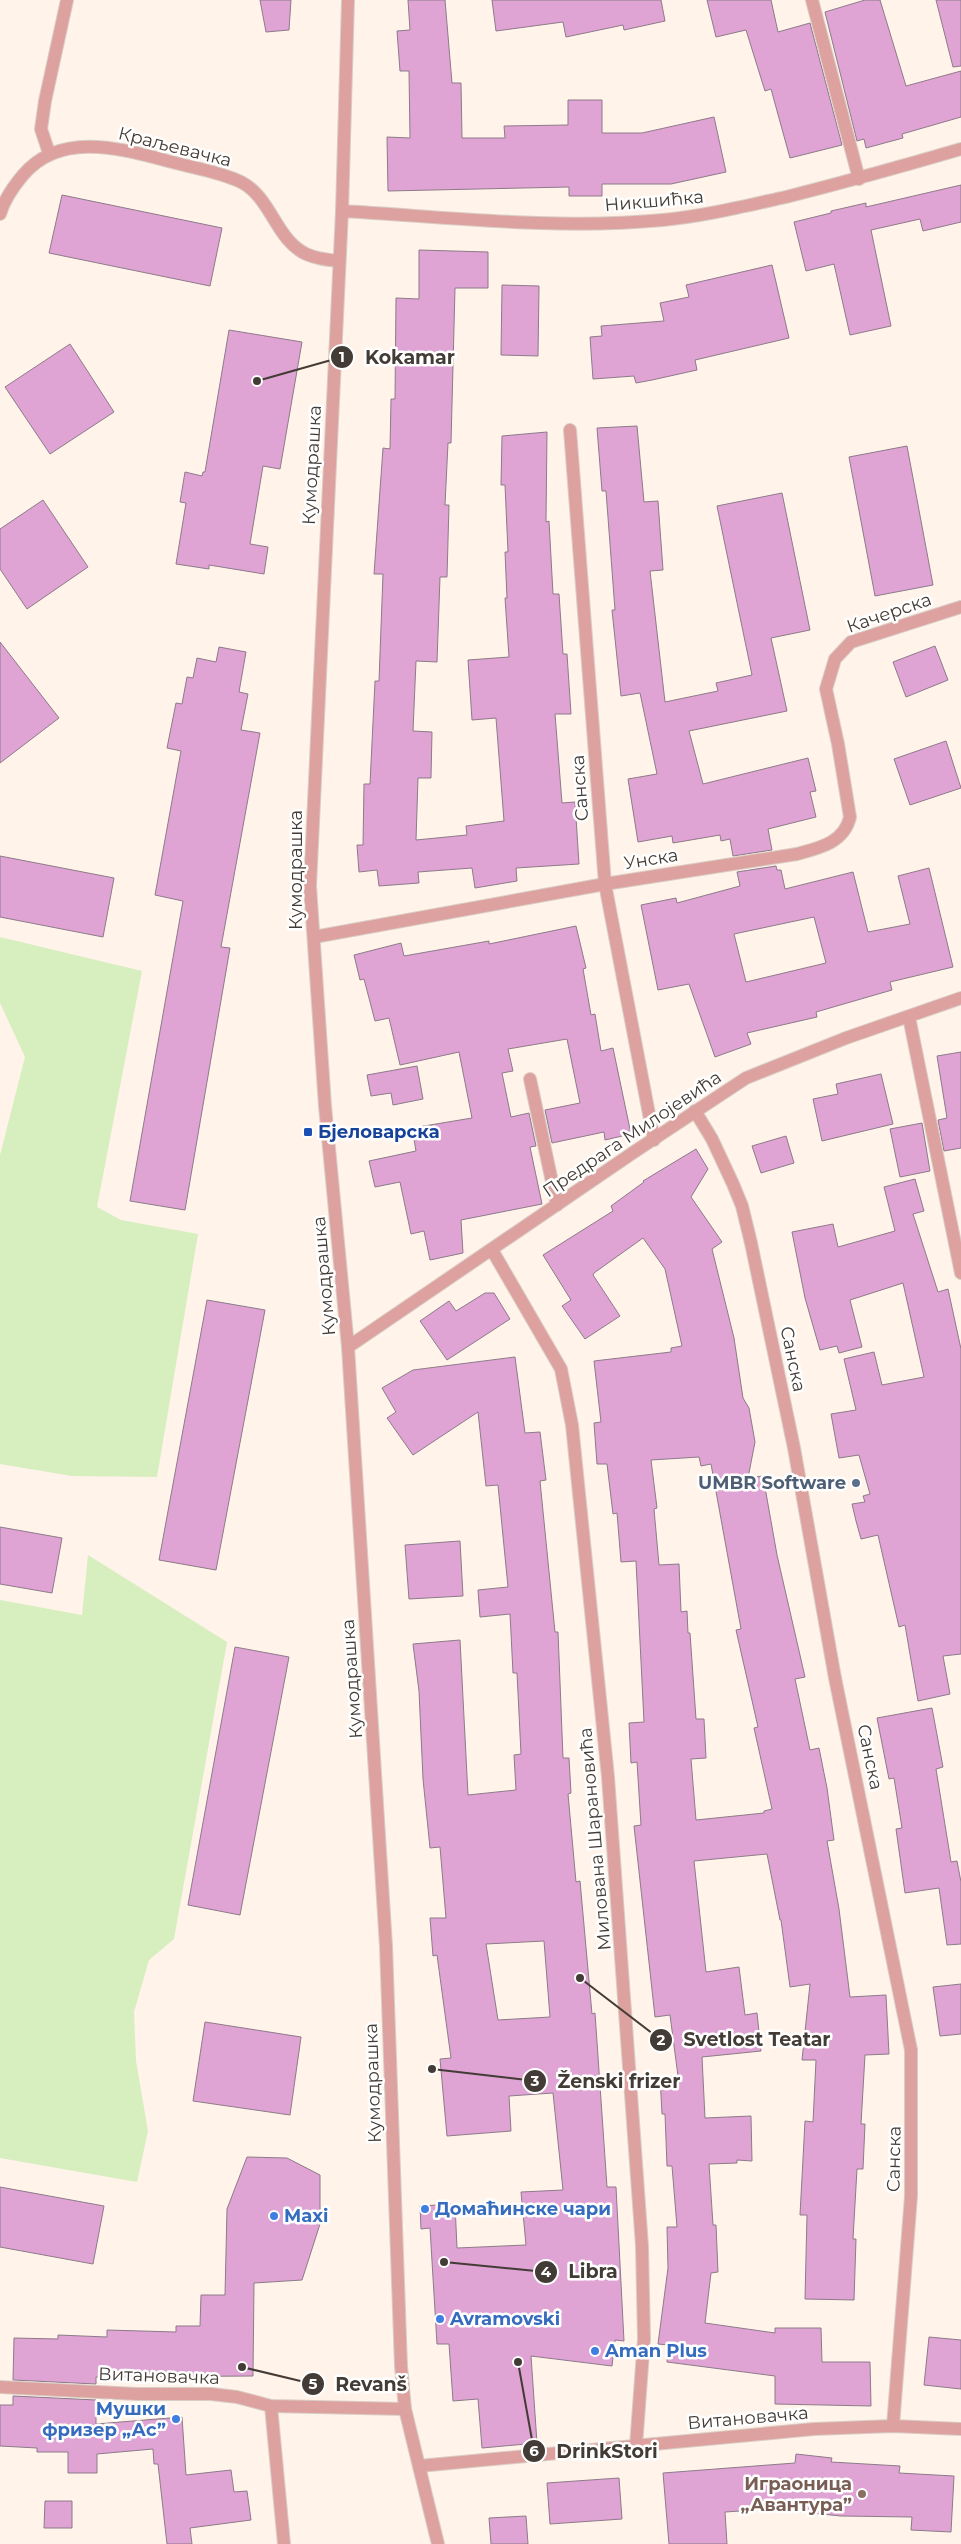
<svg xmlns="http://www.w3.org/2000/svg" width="961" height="2544" viewBox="0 0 961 2544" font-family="Montserrat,sans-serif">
  <rect width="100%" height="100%" fill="#fff3ea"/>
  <g fill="#d7eebf">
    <path d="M0 937 142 971 97 1207 121 1220 198 1234 157 1477 72 1476 0 1464V1155L25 1057 0 1003Z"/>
    <path d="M88 1555 227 1642 174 1939 149 1960 134 2012 136 2061 148 2131 137 2182 0 2158V1600L82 1615Z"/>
  </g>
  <g fill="#dfa3d4" stroke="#8d7b89" fill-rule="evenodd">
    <path d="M260 0H291L289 30 266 32Z"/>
    <path d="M408 0H445L452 83H461L462 138H505L504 126 568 125V100H602V133H642L714 117 726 172 671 184H602V196H569V187L388 191 387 137 410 138 409 71H400L397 31 410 30Z"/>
    <path d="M492 0H661L665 21 624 30 623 25 566 37 563 22 496 31Z"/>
    <path d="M707 0H771L778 32 810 23 842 145 790 158 771 89 765 91 746 30 716 37Z"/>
    <path d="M865 0H880L906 86 961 71V117L902 134 903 138 866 148 864 139 857 141 825 12Z"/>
    <path d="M936 0H961V66L953 67Z"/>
    <path d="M961 185V222L923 231 920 219 871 230 891 326 850 335 834 264 806 271 794 222 831 213V211L866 203V207Z"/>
    <path d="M62 195 222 228 210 286 49 253Z"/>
    <path d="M419 250 488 252V288H455L451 443H448L445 505H449L447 577H440L437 662 416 661 413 731 432 732 431 778H418L416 840 467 835 466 826 504 821 496 718 472 720 468 660 509 657 505 598H507L505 552H508L505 485H501L502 436 547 432 546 522 549 521 553 594H559L563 654H567L571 714H555L562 803 575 802 579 864 516 868 517 881 475 888 472 868 418 872 419 883 379 886 377 870 359 872 357 845H363L364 784H370L375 681H379L383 574H374L383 448 390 449 391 399H395L396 298 419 299Z"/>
    <path d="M772 265 789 338 695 360 697 370 652 380 636 383 634 376 593 379 590 337 602 336 601 326 664 321 660 303 689 297 686 285Z"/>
    <path d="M502 285 539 286 538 356 501 355Z"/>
    <path d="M229 330 302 342 280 469 263 466 250 544 268 547 264 574 209 565V569L176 564 186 503 180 502 185 472 202 476 203 472H205Z"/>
    <path d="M70 344 114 412 50 454 5 387Z"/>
    <path d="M637 426 644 502 658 501 663 570 650 571 665 702 718 691 716 683 752 675 717 506 782 493 810 630 771 638 787 711 689 731 703 784 808 758 816 791 810 792 816 817 768 829 772 850 733 856 730 839 721 841 720 835 673 843 672 836 638 842 628 779 657 774 640 693 621 696 612 610H615L606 491H602L597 428Z"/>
    <path d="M907 446 933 585 875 596 849 457Z"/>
    <path d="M43 500 88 567 27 609 0 569V529Z"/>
    <path d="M0 642 59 718 0 763Z"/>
    <path d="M935 646 948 680 906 697 893 662Z"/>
    <path d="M219 647 246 652 239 692 248 694 241 730 260 733 221 947 230 948 185 1210 130 1201 183 901 155 895 181 751 167 748 176 703 182 704 187 677 193 678 197 658 216 662Z"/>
    <path d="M946 741 961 788 910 805 894 759Z"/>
    <path d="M0 856 114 878 103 937 0 917Z"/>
    <path d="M776 866 777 870H781L785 889 853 872 868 932 910 924 898 876 929 868 953 967 890 982 892 990 816 1012 817 1017 747 1033 751 1044 715 1057 689 984 658 990 641 905 676 898 677 903 740 886 737 872ZM814 917 826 963 746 982 734 934Z"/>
    <path d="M576 926 586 968 583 969 591 1015 595 1014 601 1051 613 1048 631 1134 605 1140 604 1132 552 1143 545 1110 580 1103 567 1039 508 1049 513 1071 502 1073 511 1117 529 1113 536 1146 530 1147 542 1204 461 1220 463 1253 430 1260 424 1231 411 1234 400 1182 375 1187 369 1161 416 1151 412 1128 472 1118 459 1052 400 1065 389 1018 375 1021 364 979 360 980 354 955 401 943 404 956 489 941V944Z"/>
    <path d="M961 1052V1148L944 1151 938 1120 947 1118 937 1056Z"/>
    <path d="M417 1066 423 1099 393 1105 391 1093 371 1096 367 1075Z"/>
    <path d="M881 1074 893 1124 822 1141 813 1099 838 1094 836 1084Z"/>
    <path d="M922 1123 930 1171 900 1177 890 1129Z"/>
    <path d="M786 1136 794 1163 761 1173 752 1146Z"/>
    <path d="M696 1149 708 1169 691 1197 722 1242 712 1249 734 1338 743 1398 749 1408 755 1442 748 1478 763 1476 777 1555 805 1677 795 1679 810 1750 819 1748 827 1788 834 1840 827 1841 839 1909 850 1997 886 1995 889 2054 865 2055 861 2124H865L863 2169H857L853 2239H856L854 2300 805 2299 807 2215H800L805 2121 813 2122 816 2060H802L810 1984 790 1987 781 1920H780L767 1854 694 1861 706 1972 739 1967 745 2015 757 2013 761 2051 702 2057 705 2118 751 2116 752 2161 737 2160V2163L709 2164 713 2225H716L718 2272 711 2273 705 2323 775 2333V2328H821L822 2362H870L871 2406 775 2404V2376L667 2362 668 2345 658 2344 668 2268 667 2227H677L672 2166H667L665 2114H662L660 2077 678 2076 670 2015 655 2017 634 1826 641 1825 637 1762 631 1763 629 1723 644 1722 636 1561 621 1562 617 1513 613 1514 607 1464H597L594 1423 601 1422 594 1361 671 1352V1348L682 1346 665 1269 643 1238 594 1273 593 1275 620 1316 585 1339 562 1306 571 1300 543 1255 613 1211 611 1206 644 1182 643 1181ZM699 1457 701 1466 711 1464 741 1629 736 1630 758 1727 754 1728 772 1809 764 1811V1813L696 1820 691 1759 706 1758 704 1719H696L690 1633H688L687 1611 681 1612 679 1564 659 1565 654 1509 657 1508 651 1460Z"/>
    <path d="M915 1179 924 1211 913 1214 938 1292 948 1289 961 1349V1654L943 1656 950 1694 918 1701 905 1625 899 1627 878 1535 861 1539 856 1521 852 1504 865 1502 863 1496 870 1494 859 1455 839 1458 831 1414 856 1410 844 1359 874 1352 882 1385 924 1377 903 1283 850 1300 862 1347 839 1353 837 1346 820 1350 805 1298 792 1232 833 1224 838 1247 895 1231 884 1187Z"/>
    <path d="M485 1293H494L510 1319 447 1360 420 1321 449 1301 456 1311Z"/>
    <path d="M207 1300 265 1310 216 1570 159 1560Z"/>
    <path d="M515 1357 525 1433 540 1432 546 1480 540 1481 555 1632H558L563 1758H569L571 1793 568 1794 576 1882 580 1881 592 2014 595 2013 607 2187H616L624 2341 615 2340 612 2366 531 2356 537 2443 482 2448 478 2399 453 2401 449 2344H437L430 2228 421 2229 420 2206 455 2204 457 2248 526 2245 521 2192 563 2190 553 2093 509 2096 511 2131 447 2136 440 2059 451 2058 437 1955 433 1956 430 1918H446L440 1847 430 1848 423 1779 419 1691 413 1644 460 1640 468 1795 516 1790 514 1755 521 1754 517 1673H513L510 1614 480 1617 478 1590 508 1587 498 1485 486 1486 478 1412 413 1455 387 1418 396 1412 382 1388 413 1370ZM544 1941 550 2017 498 2020 486 1944Z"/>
    <path d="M0 1527 62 1538 52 1593 0 1584Z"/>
    <path d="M460 1541 463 1596 409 1599 405 1545Z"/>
    <path d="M235 1647 289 1657 240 1915 188 1905Z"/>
    <path d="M932 1708 943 1767 936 1769 951 1862 957 1861 961 1882V1944L947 1945 939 1888 905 1893 896 1829 902 1828 894 1778 889 1779 877 1718Z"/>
    <path d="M961 1984V2034L940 2036 933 1987Z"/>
    <path d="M205 2022 301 2037 290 2115 193 2101Z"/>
    <path d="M247 2157 287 2158 320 2175V2224L302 2280 254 2283 253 2376 96 2377V2384L13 2380 14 2338 58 2339V2335L107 2337V2330L176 2332V2326H200L201 2295H225L227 2209Z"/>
    <path d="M0 2187 104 2206 93 2264 0 2247Z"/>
    <path d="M929 2337 961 2340V2389L924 2385Z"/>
    <path d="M13 2396 96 2400V2424L182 2417 186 2475 231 2470 234 2492 247 2491 251 2520 190 2528 192 2544H167L158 2464H154L153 2449 97 2454V2473H68V2452H37V2448L0 2446V2405H13Z"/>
    <path d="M796 2454 832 2458 831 2462 900 2466 899 2473 954 2476 951 2532 911 2530 912 2517 841 2516 770 2509 725 2512 727 2544H669L663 2473 795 2463Z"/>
    <path d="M619 2478 622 2519 550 2524 547 2483Z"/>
    <path d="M45 2501H72V2528H44Z"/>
    <path d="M526 2516 528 2544H491L489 2518Z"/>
  </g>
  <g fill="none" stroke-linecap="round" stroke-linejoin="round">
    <g stroke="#d9cec6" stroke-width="14">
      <g id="minor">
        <path d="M812 0 859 179"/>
        <path d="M49 153 41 129 45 101 67 0"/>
        <path d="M342 211C448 217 557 230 663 220 704 216 745 206 786 197 845 182 903 166 961 149"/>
        <path d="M0 214C4 200 13 187 23 175 61 130 122 149 172 162 194 168 220 172 241 182 271 197 276 240 306 254 317 259 328 260 339 261"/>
        <path d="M570 430 605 884 654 1140"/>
        <path d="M314 937 605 884 797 854C819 848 844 843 850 817L838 744 826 689 835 659 851 642 961 607"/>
        <path d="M909 1017 961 1273"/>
        <path d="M530 1079 557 1205"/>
        <path d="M695 1111 712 1139 733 1184 742 1206 751 1243 794 1448 835 1678 911 2050V2196L893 2426"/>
        <path d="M492 1250 561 1369 572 1425 608 1777 642 2246 644 2339 636 2446"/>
        <path d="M348 1347 634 1152 746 1078 846 1038 961 998"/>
        <path d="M271 2406 284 2544"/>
      </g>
    </g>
    <g stroke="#d9cec6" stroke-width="14">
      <g id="tertiary">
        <path d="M348 0 342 211 310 886 325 1106 348 1347 386 1946 401 2366 405 2409 438 2544"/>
        <path d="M0 2387 137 2394H211L237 2397 271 2406 405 2409"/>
        <path d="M419 2466 814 2429 893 2426 961 2429"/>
      </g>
    </g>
    <use href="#minor" stroke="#dda29f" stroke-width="12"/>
    <use href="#tertiary" stroke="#dda29f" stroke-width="12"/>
  </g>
  <rect fill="#1a4fb4" stroke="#fff" stroke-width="2" x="303" y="1127" width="10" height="10" rx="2.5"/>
  <circle fill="#5c6f8a" stroke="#fff" stroke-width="2" cx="856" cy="1483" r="5"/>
  <g fill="#3f7fe0" stroke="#fff" stroke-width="2">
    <circle cx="425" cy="2209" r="5"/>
    <circle cx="274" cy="2216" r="5"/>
    <circle cx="440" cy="2319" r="5"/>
    <circle cx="595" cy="2351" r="5"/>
    <circle cx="176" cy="2419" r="5"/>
  </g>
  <circle fill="#8d6e63" stroke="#fff" stroke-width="2" cx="862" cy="2494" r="5"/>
  <g text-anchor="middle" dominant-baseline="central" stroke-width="5" stroke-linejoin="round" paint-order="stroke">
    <g font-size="18" fill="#433b35" stroke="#fff">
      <text transform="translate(175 147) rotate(14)">Краљевачка</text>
      <text transform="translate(654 201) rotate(-5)">Никшићка</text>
      <text transform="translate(312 465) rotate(-87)">Кумодрашка</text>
      <text transform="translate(889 613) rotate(-19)">Качерска</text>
      <text transform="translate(580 788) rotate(-94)">Санска</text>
      <text transform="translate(651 859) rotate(-9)">Унска</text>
      <text transform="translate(296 870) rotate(-90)">Кумодрашка</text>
      <text transform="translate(632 1134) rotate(-34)">Предрага Милојевића</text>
      <text transform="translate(324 1276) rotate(-95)">Кумодрашка</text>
      <text transform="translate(793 1359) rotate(78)">Санска</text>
      <text transform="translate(352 1679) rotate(-94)">Кумодрашка</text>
      <text transform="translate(870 1757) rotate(78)">Санска</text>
      <text transform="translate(595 1839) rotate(-95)">Милована Шарановића</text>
      <text transform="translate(373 2083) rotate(-92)">Кумодрашка</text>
      <text transform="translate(894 2159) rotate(-89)">Санска</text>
      <text transform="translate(159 2376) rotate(2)">Витановачка</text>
      <text transform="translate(748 2418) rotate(-5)">Витановачка</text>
    </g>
    <g font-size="18" font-weight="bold" fill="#164399" stroke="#fff" text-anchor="start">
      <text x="318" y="1132">Бјеловарска</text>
    </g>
    <g font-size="18" font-weight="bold" fill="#4e5e75" stroke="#fff" text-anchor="end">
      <text x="846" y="1483">UMBR Software</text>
    </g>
    <g font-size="18" font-weight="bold" fill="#366cbe" stroke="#fff" text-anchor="start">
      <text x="435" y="2209">Домаћинске чари</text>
      <text x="284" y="2216">Maxi</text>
      <text x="450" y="2319">Avramovski</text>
      <text x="605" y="2351">Aman Plus</text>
      <text x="166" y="2409" text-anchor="end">Мушки<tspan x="166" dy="21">фризер „Ас”</tspan></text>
    </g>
    <g font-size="18" font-weight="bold" fill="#785e54" stroke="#fff" text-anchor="end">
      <text x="852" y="2484">Играоница<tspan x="852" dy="21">„Авантура”</tspan></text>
    </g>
  </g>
  <path fill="none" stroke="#433b35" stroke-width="2" d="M257 381L342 357M580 1978L661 2040M432 2069L535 2081M444 2262L546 2272M242 2367L313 2384M518 2362L534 2451"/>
  <g fill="#433b35" stroke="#fff" stroke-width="2">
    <circle cx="257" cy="381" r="5"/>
    <circle cx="580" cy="1978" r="5"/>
    <circle cx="432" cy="2069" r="5"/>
    <circle cx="444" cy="2262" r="5"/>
    <circle cx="242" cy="2367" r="5"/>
    <circle cx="518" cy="2362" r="5"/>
    <circle cx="342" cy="357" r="12"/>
    <circle cx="661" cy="2040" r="12"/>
    <circle cx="535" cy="2081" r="12"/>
    <circle cx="546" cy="2272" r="12"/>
    <circle cx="313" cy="2384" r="12"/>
    <circle cx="534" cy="2451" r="12"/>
  </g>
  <g font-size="15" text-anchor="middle" font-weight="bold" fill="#fff">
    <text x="342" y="362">1</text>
    <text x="661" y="2045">2</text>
    <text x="535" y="2086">3</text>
    <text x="546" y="2277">4</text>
    <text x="313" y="2389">5</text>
    <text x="534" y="2456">6</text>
  </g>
  <g font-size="19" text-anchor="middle" font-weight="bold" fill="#433b35" stroke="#fff" stroke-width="5" stroke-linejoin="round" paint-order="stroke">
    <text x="410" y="364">Kokamar</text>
    <text x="757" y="2046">Svetlost Teatar</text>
    <text x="619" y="2088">Ženski frizer</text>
    <text x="593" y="2278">Libra</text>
    <text x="371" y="2391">Revanš</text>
    <text x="607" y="2458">DrinkStori</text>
  </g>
</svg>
